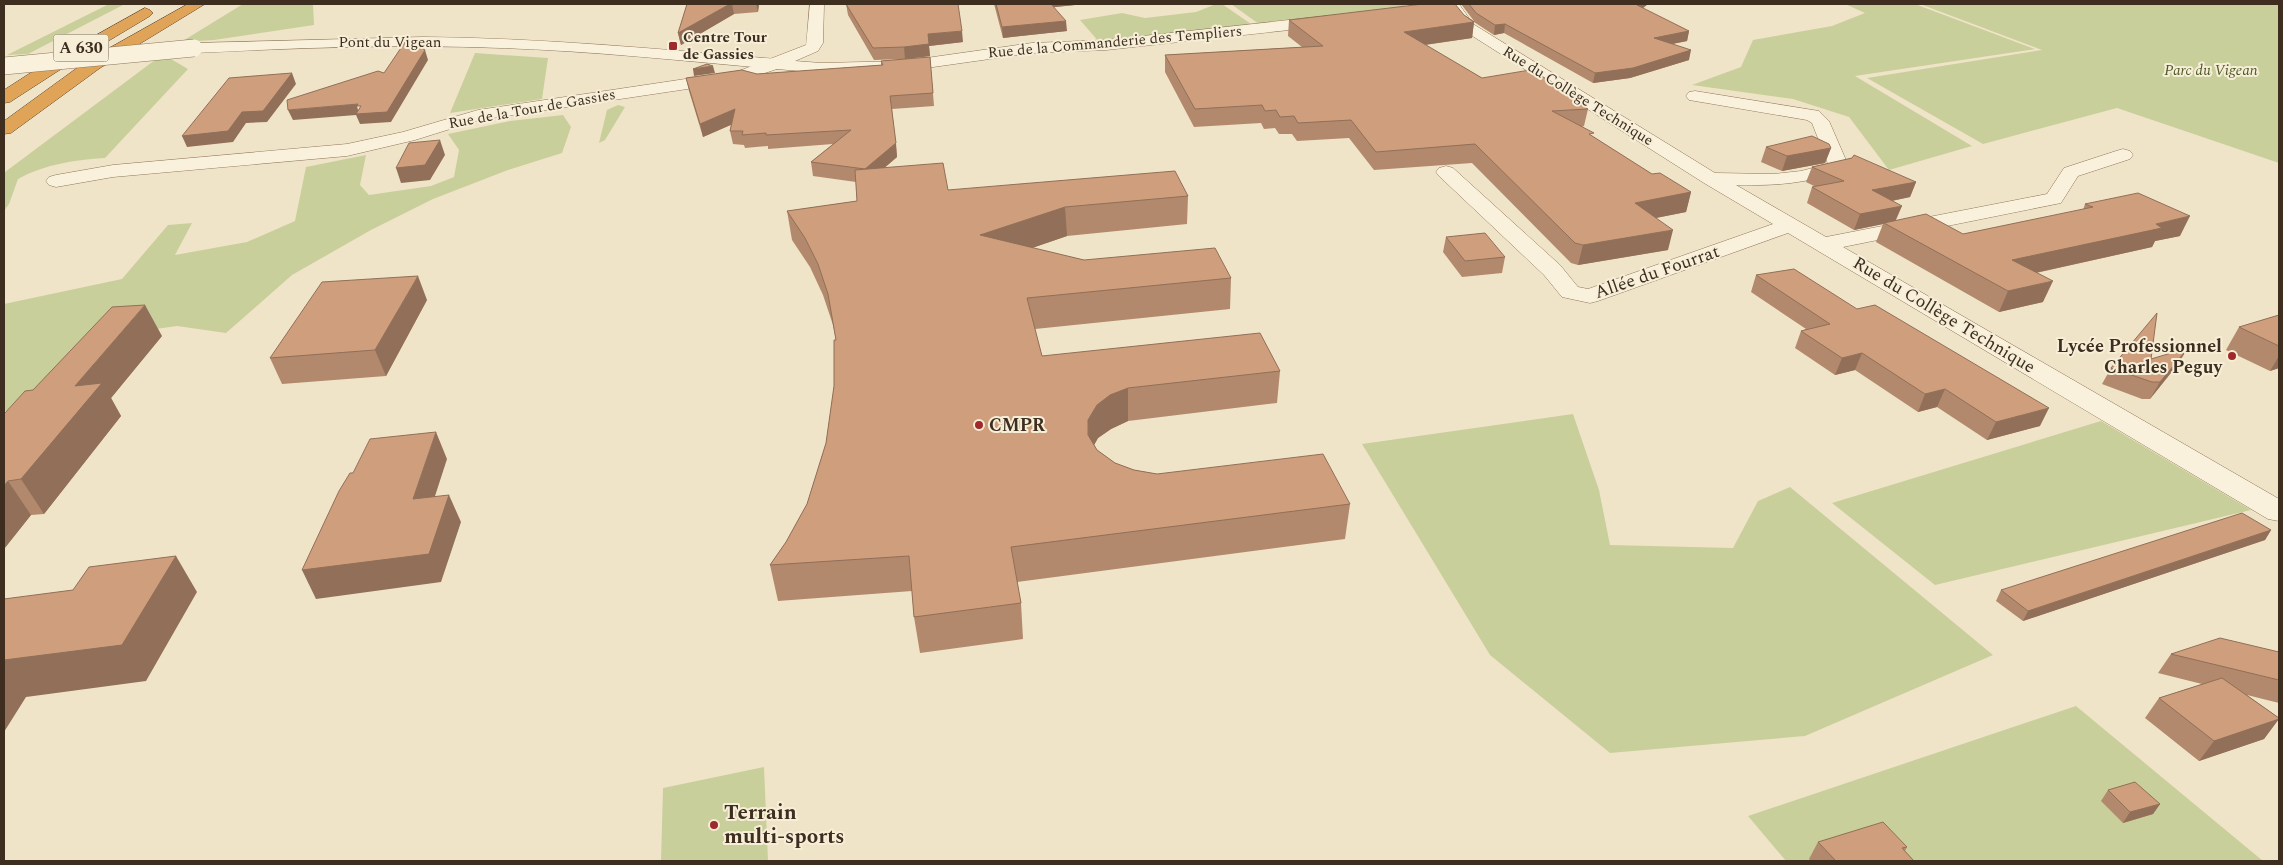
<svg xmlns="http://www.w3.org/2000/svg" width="2283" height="865" viewBox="0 0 2283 865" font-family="Spectral,serif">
  <rect width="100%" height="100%" fill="#f0e4c8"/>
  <g fill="#c9cf9b">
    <path d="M109 4H125L28 54 7 55Z"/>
    <path d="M243 4H313L314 25 214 40 181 42Z"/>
    <path d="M1216 4H1222L1254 26 1100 43 1080 20 1122 13 1145 18 1196 12Z"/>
    <path d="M1231 4H1405L1406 8 1259 24Z"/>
    <path d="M1845 4H1915L2035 49 1855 76 1972 146 1889 170 1849 117 1793 99 1692 85 1741 67 1753 40 1832 26 1865 13Z"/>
    <path d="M1920 4H2279V163L2117 108 1983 144 1867 78 2042 50Z"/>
    <path d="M475 53 548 58 542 99 450 113Z"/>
    <path d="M171 59 188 69 105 158C75 160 45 164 18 179L9 204 4 211 5 172 155 60Z"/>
    <path d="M618 105 625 107 605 140 599 143 607 110Z"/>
    <path d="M563 115 571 127 562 153 508 170 433 199 371 230 292 275 226 333 177 326 114 335 109 401 4 411V304L122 279 168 225 192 223 175 255 247 242 295 221 306 167 366 155 360 185 369 195 431 186 454 177 459 150 448 134 510 121Z"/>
    <path d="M1573 414 1599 490 1610 545 1733 548 1758 501 1790 487 1993 655 1805 736 1610 753 1490 655 1362 444Z"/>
    <path d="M2101 421 2251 510 1935 585 1832 503Z"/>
    <path d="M2076 706 2263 861H1786L1748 816Z"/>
    <path d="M764 767 768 861H661L663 788Z"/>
  </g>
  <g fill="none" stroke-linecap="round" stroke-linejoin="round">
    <g stroke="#8d765c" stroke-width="1">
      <g id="minor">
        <path d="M810 4H824L823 43 818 51 795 61 821 63 905 61 1032 43 1106 40 1326 16 1331 18 1334 21 1331 24 1326 26 1106 50 1032 53 905 71 821 73 777 69 741 81 479 120 415 140 347 156 113 177 56 187 49 185 46 181 49 177 56 175 113 165 347 144 403 132 478 110 739 71 806 45Z"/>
        <path d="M1445 4H1459L1473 24 1715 173 1774 174 1801 171 1828 164 1812 123 1807 120 1695 101 1689 100 1686 96 1689 92 1695 91 1819 111 1829 121 1849 167 1846 171C1804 183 1780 186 1736 185L1826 237 2047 194 2064 168 2116 151 2123 149 2130 151 2133 155 2130 159 2078 176 2061 203 1843 247 2279 499V521L2268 519 1788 233 1598 301 1590 303 1562 297 1544 275 1439 176 1436 172 1439 168 1446 166 1453 168 1560 265 1578 287 1588 289 1773 224 1704 183 1463 30Z"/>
      </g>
    </g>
    <g stroke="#8d765c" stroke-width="1">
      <path id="tertiary" d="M423 37C542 38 658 49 776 59L782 60 784 64 782 68 776 69C684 61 593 51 501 48 398 44 296 48 194 53L188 51 186 48 188 45 194 43Z"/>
    </g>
    <g stroke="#5b4430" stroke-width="1">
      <g id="motorway">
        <path d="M188 4H205L100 68 11 133 4 134V121L88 60Z"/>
        <path d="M145 8 150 10 153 13 150 16 58 71 10 102 4 103V90L46 63Z"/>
      </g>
    </g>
    <use href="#minor" fill="#faf1dc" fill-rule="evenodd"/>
    <use href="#tertiary" fill="#faf1dc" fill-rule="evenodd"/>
    <use href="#motorway" fill="#e0a458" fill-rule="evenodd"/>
    <g stroke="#8d765c" stroke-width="18" stroke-linecap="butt">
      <path id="tertiary-bridge" d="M4 66 194 48"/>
    </g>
    <use href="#tertiary-bridge" stroke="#faf1dc" stroke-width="17"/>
  </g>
  <g fill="#b2896c">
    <path d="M687 4H759L758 12 734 14 681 45 678 33Z"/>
    <path d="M846 4 963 42 929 46 930 56 907 59 930 57 934 106 892 109 897 157 884 168 948 190 1188 196 1187 224 1067 236 1032 248 1084 260 1231 278 1230 309 1035 329 1042 356 1280 371 1277 403 1128 421 1111 429 1098 438 1094 445 1097 450 1115 463 1134 470 1157 474 1350 504 1345 539 1017 582 1021 603 1023 639 920 653 914 617 912 591 778 601 770 565 786 542 807 504 826 443 834 386 836 340 833 325 823 295 810 267 792 240 787 211 857 201 856 182 813 176 811 162 833 144 768 149V146L745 148 744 145 733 144 730 131 731 125 703 137 689 91 686 78 757 74 881 65V61L903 59 874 60 848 15Z"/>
    <path d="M994 4H1085L1054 7 1067 31 1003 38Z"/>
    <path d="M1461 4H1648L1642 8 1689 31 1687 41 1672 44 1689 60 1630 78 1593 83 1504 33 1494 35 1474 22 1472 38 1425 45 1482 78 1584 99 1582 106 1588 109 1584 126 1581 127 1593 137 1652 174 1691 192 1686 212 1656 218 1668 250 1578 265 1571 263 1472 163 1374 170 1349 138 1297 141 1292 134H1279L1275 128 1264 129 1261 123 1194 127 1165 72V55L1302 47 1288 36 1289 20 1464 15 1474 21Z"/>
    <path d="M1766 147 1831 148 1825 163 1782 171 1761 162Z"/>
    <path d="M1852 158 1916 182 1910 197 1892 201 1896 220 1963 234 2083 210 2085 204 2180 236 2155 241 2152 247 2036 273 2043 302 1999 312 1876 242 1883 224 1854 230 1807 203 1812 187H1816L1806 182 1812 167Z"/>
    <path d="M1446 237 1505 257 1502 273 1462 277 1443 252Z"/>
    <path d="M1756 275 2040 426 1987 440 1937 407 1918 412 1855 370 1835 375 1795 348 1801 331 1806 329 1751 292Z"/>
    <path d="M427 300 386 376 282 384 270 358Z"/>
    <path d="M2279 315V368L2270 371 2226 350 2239 327Z"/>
    <path d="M162 336 111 398 121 416 44 514 31 515 4 549V414L33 390Z"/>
    <path d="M2151 359 2178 364 2150 399H2142L2102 384 2111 368Z"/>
    <path d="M2271 530 2265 540 2023 621 1996 601 2001 590Z"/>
    <path d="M2279 652V703L2247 695 2279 718 2264 739 2199 761 2145 718 2159 698 2202 684 2158 673 2171 654Z"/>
    <path d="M2108 790 2160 804 2153 814 2123 823 2101 801Z"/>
    <path d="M1818 842 1907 847 1905 851 1914 861H1811L1809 859Z"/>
  </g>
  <g fill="#916f58">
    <path d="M730 4H732L734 14 681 45 678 33Z"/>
    <path d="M756 4H759L758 12Z"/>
    <path d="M1046 4H1085L1046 8Z"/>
    <path d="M1639 4H1648L1635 15 1637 5Z"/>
    <path d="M1066 21 1067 31 1003 38 1002 27Z"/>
    <path d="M1474 22 1472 38 1402 48 1404 32Z"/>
    <path d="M1505 24 1504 33 1494 35 1495 25Z"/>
    <path d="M962 31 963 42 929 46 930 56 905 59 904 47 928 34Z"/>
    <path d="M1689 31 1687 41 1652 48 1654 38Z"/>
    <path d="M425 50 428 60 391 122 360 124 356 115 293 120 288 110 358 104 357 106 359 114Z"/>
    <path d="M1691 50 1689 60 1630 78 1593 83 1595 73Z"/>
    <path d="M713 66 715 73 694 76 693 69Z"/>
    <path d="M292 73 296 84 267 122 246 123 233 142 187 147 182 136Z"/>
    <path d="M1584 99 1582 109 1573 101Z"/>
    <path d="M735 109 737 122 703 137 700 124Z"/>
    <path d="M440 140 445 155 430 180 401 183 396 168Z"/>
    <path d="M896 143 897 157 867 183 865 169Z"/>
    <path d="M1831 148 1825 163 1782 171 1787 156Z"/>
    <path d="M1916 182 1910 197 1866 206 1872 190Z"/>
    <path d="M1691 192 1686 212 1630 223 1635 203Z"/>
    <path d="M1902 206 1895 222 1884 223 1883 224 1854 230 1860 214Z"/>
    <path d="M1065 207 1067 236 983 265 980 235Z"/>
    <path d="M2190 216 2180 236 2155 241 2152 247 2003 280 2012 260 2156 224Z"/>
    <path d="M1673 230 1668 250 1578 265 1583 245Z"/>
    <path d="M418 276 427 300 386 376 375 350Z"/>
    <path d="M2053 281 2043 302 1999 312 2008 291Z"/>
    <path d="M145 305 162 336 111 398 121 416 44 514 21 479 75 386Z"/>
    <path d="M2188 348 2178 364 2150 399 2160 382Z"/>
    <path d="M1862 353 1855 370 1835 375 1842 358Z"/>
    <path d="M2279 356V368L2270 371Z"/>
    <path d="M1128 388V421L1111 429 1098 438 1089 454 1088 420 1097 405 1110 395Z"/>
    <path d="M1945 389 1937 407 1918 412 1925 394Z"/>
    <path d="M2049 408 2040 426 1987 440 1996 422Z"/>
    <path d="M436 432 447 459 425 527 413 499Z"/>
    <path d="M8 481 31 515 4 549V486Z"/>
    <path d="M449 495 461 522 441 582 316 599 302 570Z"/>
    <path d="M2271 530 2265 540 2023 621 2028 611Z"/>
    <path d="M176 556 197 592 146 681 26 697 4 732V660Z"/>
    <path d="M2279 719 2264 739 2199 761 2214 741Z"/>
    <path d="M2160 804 2153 814 2123 823 2130 812Z"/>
  </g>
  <g fill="#cf9f7d" stroke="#916f58">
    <path d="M687 4H730L678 33Z"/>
    <path d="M846 4H958L962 31 928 34 929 44 904 47 873 48Z"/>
    <path d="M996 4H1051L1066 21 1002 27Z"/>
    <path d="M1423 4H1455L1464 15 1474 22 1404 32 1482 78 1530 70 1584 99 1573 101 1588 109 1552 111 1594 133 1589 134 1652 174 1660 173 1691 192 1635 203 1673 230 1583 245 1575 243 1475 144 1376 152 1351 120 1298 123 1294 116 1280 117 1276 110 1265 111 1262 105 1195 109 1165 55 1323 46 1289 20Z"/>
    <path d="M1469 4H1639L1637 5 1689 31 1654 38 1691 50 1633 68 1595 73 1505 24 1495 25 1476 13Z"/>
    <path d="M407 39 425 50 387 112 356 114 361 106H357L358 104 288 110 287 100 378 71 384 73Z"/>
    <path d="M930 57 933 93 890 96 896 143 865 169 811 162 851 130 766 135V133L742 135 743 131H730L735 109 700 124 686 78 742 70 757 74 883 65 881 61Z"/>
    <path d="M707 64 713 66 693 69Z"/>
    <path d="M292 73 263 111 242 112 228 131 182 136 229 78Z"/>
    <path d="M1812 136 1829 144 1831 148 1787 156 1766 147Z"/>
    <path d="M440 140 425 165 396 168 409 143Z"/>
    <path d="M1854 155 1916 182 1872 190 1902 206 1860 214 1812 187 1844 181 1812 167 1852 158Z"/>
    <path d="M943 163 948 190 1175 171 1188 196 1065 207 980 235 1084 260 1215 248 1231 278 1027 298 1042 356 1260 333 1280 371 1128 388 1110 395 1097 405 1088 420V435L1097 450 1115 463 1134 470 1157 474 1323 454 1350 504 1011 547 1021 603 914 617 909 556 770 565 786 542 807 504 826 443 834 386V340H836L828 294 818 264 805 238 787 211 857 201 855 170Z"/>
    <path d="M2138 193 2190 216 2156 224 2162 228 2012 260 2053 281 2008 291 1884 223 1926 214 1963 234 2093 207 2085 204Z"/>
    <path d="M1485 233 1505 257 1465 261 1446 237Z"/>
    <path d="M1794 269 1857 309 1875 305 2049 408 1996 422 1945 389 1925 394 1862 353 1842 358 1801 331 1830 324 1756 275Z"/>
    <path d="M418 276 375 350 270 358 322 282Z"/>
    <path d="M145 305 75 386 102 383 21 479 8 481 4 486V414L25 391 33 390 112 307Z"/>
    <path d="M2157 313 2151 359 2188 348 2160 382H2152L2111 368Z"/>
    <path d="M2279 315V346L2239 327Z"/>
    <path d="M436 432 413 499 449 495 429 554 302 570 339 491 350 473H353L370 439Z"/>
    <path d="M2242 513 2271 530 2028 611 2001 590Z"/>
    <path d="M176 556 122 645 4 660V599L73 590 89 567Z"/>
    <path d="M2220 638 2279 652V680L2171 654Z"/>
    <path d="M2222 678 2279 718V719L2214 741 2159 698Z"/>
    <path d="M2135 782 2160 804 2130 812 2108 790Z"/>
    <path d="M1883 822 1907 847 1902 848 1914 861H1836L1818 842Z"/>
  </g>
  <g fill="#9e2a2b" stroke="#f7eed8" stroke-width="2">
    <rect x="668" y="41" width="10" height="10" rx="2.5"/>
    <circle cx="2232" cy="356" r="5"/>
    <circle cx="979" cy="425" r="5"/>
    <circle cx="714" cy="825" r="5"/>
  </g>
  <g text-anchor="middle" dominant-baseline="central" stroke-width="4" stroke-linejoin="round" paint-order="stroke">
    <g font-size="15" font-weight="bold" fill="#3d2e20" stroke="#f7eed8" text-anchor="start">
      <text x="683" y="37">Centre Tour<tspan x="683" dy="17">de Gassies</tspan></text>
    </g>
    <g font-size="15" fill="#3d2e20" stroke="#f7eed8">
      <text x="390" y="42">Pont du Vigean</text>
      <text transform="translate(1115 42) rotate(-5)">Rue de la Commanderie des Templiers</text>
      <text transform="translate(1578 96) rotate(32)">Rue du Collège Technique</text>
      <text transform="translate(532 109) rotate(-10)">Rue de la Tour de Gassies</text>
    </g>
    <g font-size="15" font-style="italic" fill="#4d5a26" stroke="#f7eed8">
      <text x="2211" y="70">Parc du Vigean</text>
    </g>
    <rect fill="#f7eed8" stroke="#756857" stroke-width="1" x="53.5" y="34.5" width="55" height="27" rx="4"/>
    <g font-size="16" font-weight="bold" fill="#3d2e20">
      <text x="81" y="48">A 630</text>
    </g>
    <g font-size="18" fill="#3d2e20" stroke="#f7eed8">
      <text transform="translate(1657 272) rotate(-19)">Allée du Fourrat</text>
      <text transform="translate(1944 315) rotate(31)">Rue du Collège Technique</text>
    </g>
    <g font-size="18" font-weight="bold" fill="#3d2e20" stroke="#f7eed8" text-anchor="end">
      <text x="2222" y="346">Lycée Professionnel<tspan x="2222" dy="21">Charles Peguy</tspan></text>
      <text x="989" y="425" text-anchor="start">CMPR</text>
    </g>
    <g font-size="21" font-weight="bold" fill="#3d2e20" stroke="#f7eed8" text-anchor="start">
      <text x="724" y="813">Terrain<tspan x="724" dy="24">multi-sports</tspan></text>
    </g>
  </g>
  <rect width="2283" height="865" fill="none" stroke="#3d2e20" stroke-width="10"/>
</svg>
